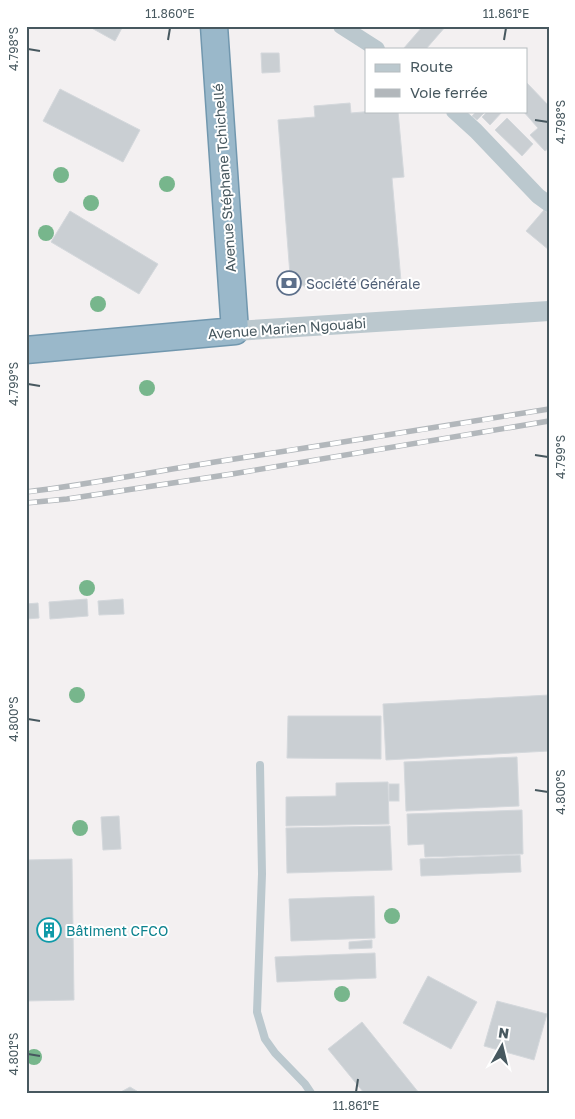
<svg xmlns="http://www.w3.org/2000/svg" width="575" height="1119" viewBox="0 0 575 1119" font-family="'Golos Text',sans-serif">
  <rect width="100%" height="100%" fill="#f3f0f1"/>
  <g fill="#cacfd3" stroke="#d4d8dc">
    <path d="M88 26H123L115 41Z"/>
    <path d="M423 26H446L426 49H406L404 48Z"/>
    <path d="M261 53H279L280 72 262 73Z"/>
    <path d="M526 82 549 106V148L545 151 530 135 538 128 523 111H526Z"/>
    <path d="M60 89 140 130 123 162 43 121Z"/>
    <path d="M350 103 351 113 375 111H398L404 177 392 178 401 281 306 288 290 275 278 120 315 117 314 106Z"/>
    <path d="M477 111H486L477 120 472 116Z"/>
    <path d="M488 111H503L490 125 482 117Z"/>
    <path d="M507 118 533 144 522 156 495 130Z"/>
    <path d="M544 210 549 214V250L526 231Z"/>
    <path d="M70 211 158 264 139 294 51 242Z"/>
    <path d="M87 599 88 616 50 619 49 602Z"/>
    <path d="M123 599 124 614 99 615 98 601Z"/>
    <path d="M38 603 39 618 26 619V604Z"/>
    <path d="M549 695V751L386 760 383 704Z"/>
    <path d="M288 716H381V759L287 758Z"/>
    <path d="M517 757 519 806 406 811 404 762Z"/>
    <path d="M388 782 389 824 286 826V797L336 796V783Z"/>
    <rect x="389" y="784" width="10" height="17"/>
    <path d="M522 810 523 854 425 857 424 844 408 845 407 814Z"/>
    <path d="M119 816 121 849 103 850 101 817Z"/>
    <path d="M390 826 392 870 287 873 286 828Z"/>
    <path d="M520 855 521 872 421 876 420 859Z"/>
    <path d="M72 859 74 1000 26 1001V860Z"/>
    <path d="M374 896 375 938 291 941 289 899Z"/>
    <path d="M372 940V948L349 949V942Z"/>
    <path d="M375 953 376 978 277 982 275 957Z"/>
    <path d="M428 976 477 1002 451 1049 403 1023Z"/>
    <path d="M497 1001 547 1014 534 1060 484 1046Z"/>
    <path d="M362 1022 419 1093H364L328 1049Z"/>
    <path d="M130 1087 140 1093H119Z"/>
  </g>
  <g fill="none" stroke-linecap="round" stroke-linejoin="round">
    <g stroke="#7197ae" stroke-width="29">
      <path id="trunk" d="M26 350 235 331 214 26"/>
    </g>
    <path stroke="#bbc8ce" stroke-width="8" d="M260 765 262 874 257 1012 265 1039 275 1053 305 1084 311 1093"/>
    <g stroke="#bbc8ce" stroke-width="16">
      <path d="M341 26 377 49"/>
      <path d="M454 111 476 131 538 196 549 204"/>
    </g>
    <path stroke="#bbc8ce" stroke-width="20" d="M235 331 549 311"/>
    <use href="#trunk" stroke="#9ab8ca" stroke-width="26"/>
    <g stroke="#b2b7bb" stroke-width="5.5">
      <g id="rail">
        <path d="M26 492C94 484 161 470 228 460 335 443 442 427 549 409"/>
        <path d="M26 503 67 499 232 474 549 421"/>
      </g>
    </g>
    <use href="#rail" stroke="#fff" stroke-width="4" stroke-dasharray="11" stroke-linecap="butt"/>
  </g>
  <g fill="#77b68c">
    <circle cx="61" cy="175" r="8"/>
    <circle cx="167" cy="184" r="8"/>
    <circle cx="91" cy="203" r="8"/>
    <circle cx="46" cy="233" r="8"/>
    <circle cx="98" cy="304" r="8"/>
    <circle cx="147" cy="388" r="8"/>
    <circle cx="87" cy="588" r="8"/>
    <circle cx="77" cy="695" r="8"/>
    <circle cx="80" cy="828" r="8"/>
    <circle cx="392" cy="916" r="8"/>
    <circle cx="342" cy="994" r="8"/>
    <circle cx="34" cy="1057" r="8"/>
  </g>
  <path fill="none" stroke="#47585f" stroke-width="2" d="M168 40 170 28M504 40 506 28M28 49 40 51M535 120 548 122M28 384 40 386M535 455 548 457M28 719 40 721M535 790 548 792M28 1054 40 1056M356 1092 358 1079"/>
  <defs>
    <g id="bank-ring" transform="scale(1.25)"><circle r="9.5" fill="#fff" stroke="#5c6f8a" stroke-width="1.5"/><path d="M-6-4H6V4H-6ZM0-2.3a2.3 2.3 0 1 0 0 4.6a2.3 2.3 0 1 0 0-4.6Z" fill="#5c6f8a"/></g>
    <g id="building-ring" transform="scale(1.25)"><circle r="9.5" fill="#fff" stroke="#0f9aa8" stroke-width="1.5"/><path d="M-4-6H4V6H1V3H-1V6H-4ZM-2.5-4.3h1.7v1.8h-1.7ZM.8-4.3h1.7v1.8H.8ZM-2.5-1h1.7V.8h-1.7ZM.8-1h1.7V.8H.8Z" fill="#0f9aa8"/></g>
  </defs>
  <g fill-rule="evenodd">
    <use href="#bank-ring" x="289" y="283"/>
    <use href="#building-ring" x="49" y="930"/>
  </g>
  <g text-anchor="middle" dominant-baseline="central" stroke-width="4" stroke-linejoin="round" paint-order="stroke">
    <g font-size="14" fill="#47585f" stroke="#fff">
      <text transform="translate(224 178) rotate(-94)">Avenue Stéphane Tchichellé</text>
      <text transform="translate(287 328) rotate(-4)">Avenue Marien Ngouabi</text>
    </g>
    <g font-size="14" fill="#4e5e75" stroke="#fff" text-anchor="start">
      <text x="306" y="283">Société Générale</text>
    </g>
    <g font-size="14" fill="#0d838f" stroke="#fff" text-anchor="start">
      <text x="66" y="930">Bâtiment CFCO</text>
    </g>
  </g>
  <rect width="575" height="1119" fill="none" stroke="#ffffff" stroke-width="55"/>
  <rect x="365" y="48" width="162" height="65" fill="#ffffff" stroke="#b5bcbf"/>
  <rect x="375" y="64" width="25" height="8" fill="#bbc8ce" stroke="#b5bcbf"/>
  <text x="410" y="72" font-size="15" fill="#47585f">Route</text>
  <rect x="375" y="89" width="25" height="8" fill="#b2b7bb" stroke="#b5bcbf"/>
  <text x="410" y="98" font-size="15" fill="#47585f">Voie ferrée</text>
  <g transform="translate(502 1046) rotate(8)" stroke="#ffffff" stroke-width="4" paint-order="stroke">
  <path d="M0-4L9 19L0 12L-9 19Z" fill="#47585f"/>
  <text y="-8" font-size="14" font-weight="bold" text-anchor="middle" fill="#47585f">N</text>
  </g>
  <rect x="28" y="28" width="520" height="1064" fill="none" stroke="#47585f" stroke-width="2"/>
  <g font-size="12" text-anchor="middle" fill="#47585f">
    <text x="170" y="18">11.860°E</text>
    <text x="506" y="18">11.861°E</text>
    <text transform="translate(14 49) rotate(-90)" y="4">4.798°S</text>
    <text transform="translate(561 122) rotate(-90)" y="4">4.798°S</text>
    <text transform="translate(14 384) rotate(-90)" y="4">4.799°S</text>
    <text transform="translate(561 457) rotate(-90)" y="4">4.799°S</text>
    <text transform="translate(14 719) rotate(-90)" y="4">4.800°S</text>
    <text transform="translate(561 792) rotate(-90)" y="4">4.800°S</text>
    <text transform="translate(14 1054) rotate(-90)" y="4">4.801°S</text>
    <text x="356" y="1110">11.861°E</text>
  </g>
</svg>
